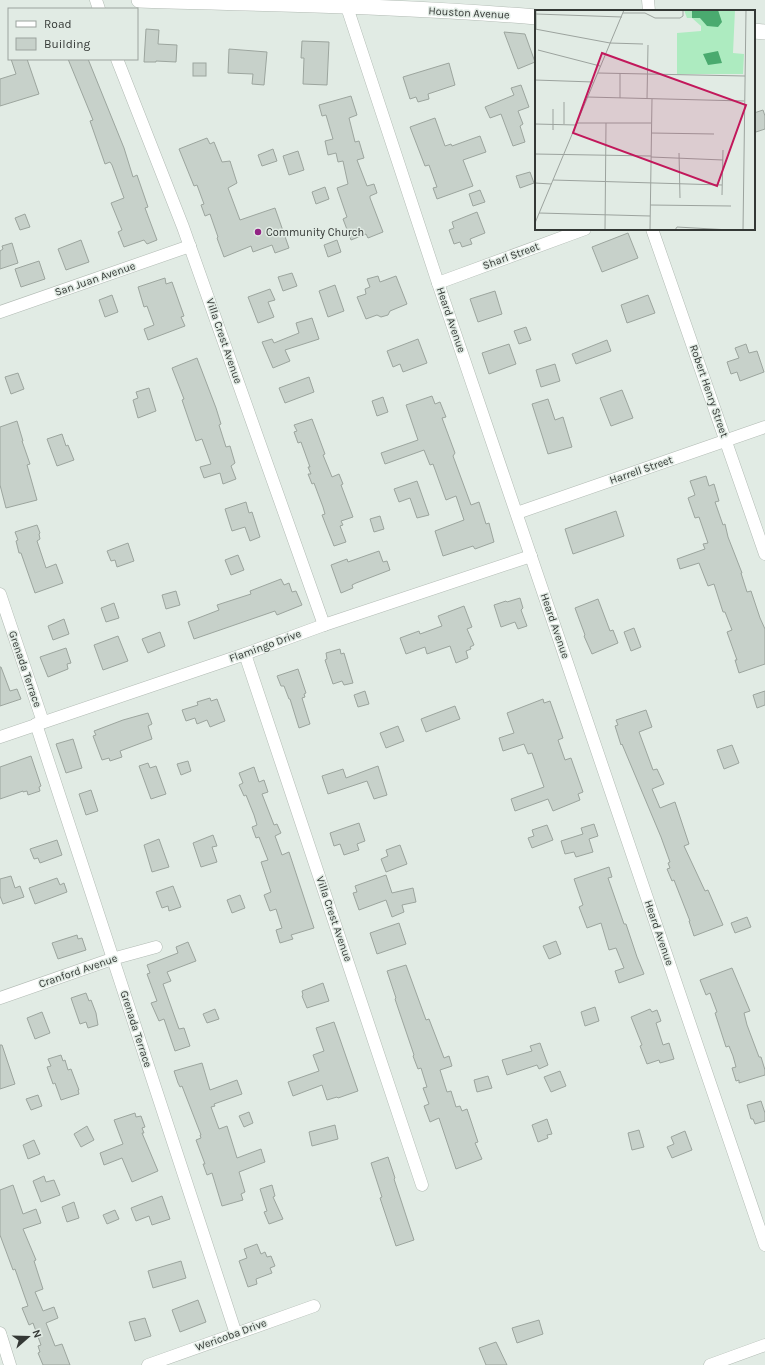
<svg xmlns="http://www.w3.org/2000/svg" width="765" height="1365" viewBox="0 0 765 1365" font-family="Karla,sans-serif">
  <rect width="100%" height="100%" fill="#e1ebe4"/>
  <g fill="#c7d1ca" stroke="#9ca59e">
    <path d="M146 29 159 30 158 44 177 45 176 62 156 61V62H144Z"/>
    <path d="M504 32 525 34 535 62 518 69Z"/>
    <path d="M302 41 329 42 327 85 303 84 304 58H301Z"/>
    <path d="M229 49 267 52 264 85 252 84 253 74 228 73Z"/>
    <path d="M11 59H27L39 94 0 106V79L16 74Z"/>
    <path d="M68 59H88L124 148 133 177 137 175 148 207 145 208 157 240 147 244 144 240 124 247 118 232 122 230 111 203 124 198 112 165 110 162 105 164 90 121 93 120Z"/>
    <rect x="193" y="63" width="13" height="13"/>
    <path d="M449 63 455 85 428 94 429 99 418 102 416 97 410 99 403 77Z"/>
    <path d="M521 85 529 107 518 111 523 124 520 126 525 142 513 146 501 114 490 118 485 107 514 95 511 88Z"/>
    <path d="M351 96 357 115 349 118 355 142 359 141 364 158 357 160 367 186 374 184 377 193 370 196V198L383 232 368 238 366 234 351 240 343 219 347 217 337 188 348 184 343 161 338 162 336 153 328 155 325 141 333 139 326 115 322 116 319 105Z"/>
    <path d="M763 110 765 116V129L756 132 754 126V113Z"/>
    <path d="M435 118 445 146 451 144 452 146 480 136 486 152 463 160 473 186 437 199 433 188 437 187 429 165 425 166 410 127Z"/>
    <path d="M207 138 210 144 214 142 222 162 230 161 237 183 228 188 240 220 275 208 289 248 275 253 272 245 253 252 251 246 224 257 217 238 218 237 210 214 205 216 201 205 204 204 197 185 194 186 179 149Z"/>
    <path d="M273 149 277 161 262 166 258 155Z"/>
    <path d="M298 151 304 170 289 175 283 156Z"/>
    <path d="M530 172 534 183 520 188 516 176Z"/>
    <path d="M325 187 329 199 316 204 312 192Z"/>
    <path d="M480 190 485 202 473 206 469 194Z"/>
    <path d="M477 212 485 233 470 239 472 244 462 247 460 242 454 244 449 230 454 228 452 222Z"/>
    <path d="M25 214 30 227 20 230 15 218Z"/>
    <path d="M628 233 638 258 602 272 592 247Z"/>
    <path d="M81 240 89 262 66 270 58 249Z"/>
    <path d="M337 240 341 252 328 257 324 245Z"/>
    <path d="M12 243 18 263 0 269V251L3 249 2 246Z"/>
    <path d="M39 261 45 279 21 287 15 269Z"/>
    <path d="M292 273 297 286 283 291 278 277Z"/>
    <path d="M378 276 380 282 396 276 407 304 390 311 388 315 381 317 377 315 366 319 357 297 366 294 365 289 370 287 367 279Z"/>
    <path d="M165 278 166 284 172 282 184 316 181 317 185 326 148 340 144 329 154 325 147 306 144 307 138 287Z"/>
    <path d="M335 285 344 311 328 317 319 291Z"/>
    <path d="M270 289 275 300 268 302 274 317 258 323 248 297Z"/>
    <path d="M495 291 502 314 478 322 470 299Z"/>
    <path d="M112 295 118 312 105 317 99 300Z"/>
    <path d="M648 295 655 313 627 323 621 305Z"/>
    <path d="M312 318 319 339 285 350 290 361 273 368 262 342 272 339 274 343 299 333 296 323Z"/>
    <path d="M526 327 531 340 519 344 514 331Z"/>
    <path d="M418 339 427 363 403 372 400 364 393 367 387 351Z"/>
    <path d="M607 340 611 351 576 364 572 354Z"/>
    <path d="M509 344 516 364 489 374 482 353Z"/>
    <path d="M746 344 749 353 757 351 764 372 740 381 737 372 731 374 727 362 739 358 735 348Z"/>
    <path d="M197 358 216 408 221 424 219 425 226 447 230 446 235 463 231 466 236 479 223 484 220 473 204 478 200 467 211 464 202 439 196 441 182 400 184 399 172 368Z"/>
    <path d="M555 364 560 381 541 387 536 370Z"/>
    <path d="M18 373 24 389 11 394 5 377Z"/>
    <path d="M309 377 314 392 285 403 279 388Z"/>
    <path d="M149 388 156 411 138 418 133 400 138 398 136 392Z"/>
    <path d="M622 390 633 418 611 426 600 398Z"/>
    <path d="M432 396 435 404 440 402 446 417 442 418 455 453 453 456 471 505 479 502 486 524 489 523 494 542 475 549 473 546 443 556 435 531 464 520 456 496 446 500 433 464 430 465 424 450 385 464 381 453 418 440 406 405Z"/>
    <path d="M383 397 388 412 377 416 372 401Z"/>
    <path d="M548 399 555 420 563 417 572 447 548 454 532 404Z"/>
    <path d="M312 419 325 454 323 455 332 477 339 474 343 484 341 485 353 517 341 521 343 525 340 526 346 542 334 546 322 515 325 514 323 507 314 483 312 484 308 474H311L308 467H310L301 442 298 443 294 432 297 431 294 425Z"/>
    <path d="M17 421 23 441H22L30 464 27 465 37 500 6 508 0 485V427Z"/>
    <path d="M62 434 66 446 68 445 74 460 57 466 47 439Z"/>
    <path d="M706 476 709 486 714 484 719 501 715 502 723 525 725 524 728 537 742 573H741L747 592 751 591 760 618 765 629V664L739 673 735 660H737L727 632 732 630 725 612H723L714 584 708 586 699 563 680 569 677 559 705 549 703 544 708 543 699 517 695 518 688 498 695 495 690 481Z"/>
    <path d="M417 481 429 515 417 518 410 498 399 502 394 489Z"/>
    <path d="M246 502 249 513 252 512 260 537 250 541 245 527 232 531 225 509Z"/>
    <path d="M616 511 624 536 573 554 565 529Z"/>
    <path d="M380 516 384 529 374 532 370 519Z"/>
    <path d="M37 525 40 533 39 534 40 539 37 541 46 568 56 564 63 583 35 593 21 553H19L16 541 18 540 15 532Z"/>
    <path d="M128 543 134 561 117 567 115 560 111 561 107 551Z"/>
    <path d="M379 551 383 562 387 561 390 570 356 583 352 585 353 588 341 593 331 565 347 559 348 562Z"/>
    <path d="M238 555 244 570 231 575 225 560Z"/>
    <path d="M281 579 284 585 289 583 292 592 296 591 302 605 277 615 275 611 194 639 188 622 219 610 217 605 251 594 250 591Z"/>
    <path d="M176 591 180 605 166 609 162 595Z"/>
    <path d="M520 598 523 608 521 610 527 626 518 629 515 622 501 627 494 605 506 601 507 602Z"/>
    <path d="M598 599 610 631 613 630 618 643 592 654 584 636 585 635 575 608Z"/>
    <path d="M114 603 119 618 106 622 101 608Z"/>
    <path d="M464 606 472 627 467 629 474 645 470 647 471 649 466 651 468 658 456 663 450 646 427 654 425 647 406 654 400 638 419 631 420 634 442 626 438 616Z"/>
    <path d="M64 619 69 634 53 640 48 626Z"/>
    <path d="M634 628 641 647 631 651 624 632Z"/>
    <path d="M160 632 165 646 148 653 142 639Z"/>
    <path d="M118 636 128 661 103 670 94 645Z"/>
    <path d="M66 648 71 663 67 664 68 669 48 677 40 657Z"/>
    <path d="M340 649 341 654 344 653 353 683 344 685 342 681 333 684 325 660 327 659 326 653Z"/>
    <path d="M0 667H1L10 691 17 689 21 699 0 706Z"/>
    <path d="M298 669 306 693 304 694 305 697 302 698 310 724 299 728 290 699H289L284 686H281L277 676Z"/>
    <path d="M365 691 369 704 358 707 354 695Z"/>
    <path d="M765 691V705L757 708 753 695Z"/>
    <path d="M210 698 211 701 217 699 225 721 210 727 207 720 197 724 195 718 186 721 182 710 198 705 197 702Z"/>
    <path d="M543 699 544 703 550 701 563 738 558 740 565 760 571 758 583 792 578 794 580 800 553 811 548 799 515 811 511 799 544 787 532 753 528 754 524 744 503 751 499 738 514 733 507 713Z"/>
    <path d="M455 706 460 719 426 732 421 719Z"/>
    <path d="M646 710 652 727 639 732 653 770 657 769 664 784 652 789 660 808 675 802 689 844 684 846 705 891 708 890 723 925 694 936 689 921H690L674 880 672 881 667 869 670 868 668 863 670 862 661 837 622 744 621 745 615 726 618 725 616 720Z"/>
    <path d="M148 713 152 724 148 726 152 739 120 751 122 757 110 761 109 758 102 760 93 736 96 735 94 731 123 720Z"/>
    <path d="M398 726 404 741 386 748 380 733Z"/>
    <path d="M73 739 82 768 66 773 56 744Z"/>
    <path d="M732 745 739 763 724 769 717 750Z"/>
    <path d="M31 756 41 786 39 787 40 791 28 795 27 791 23 792V791L0 799V767Z"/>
    <path d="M188 761 191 771 181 775 177 764Z"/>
    <path d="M148 763 150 768 156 766 166 794 151 799 139 766Z"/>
    <path d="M378 766 387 795 374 799 367 781 328 794 322 776 343 769 346 778Z"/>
    <path d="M254 767 259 782 264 780 268 792 262 794 274 825 277 824 281 833 275 836 282 855 289 852 314 928 291 935 293 939 280 943 276 930 282 928 276 909 270 911 264 895 271 892 261 862 268 860 259 837 256 838 252 827 257 825 254 815 246 795 244 796 239 785 243 783 239 773Z"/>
    <path d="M91 790 98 811 86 815 79 794Z"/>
    <path d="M359 823 365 841 357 844 359 850 344 855 340 844 334 846 330 833Z"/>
    <path d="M594 824 598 836 589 839 593 852 576 857 574 852 565 854 561 841 583 834 581 828Z"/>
    <path d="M547 825 553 840 532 848 528 838 534 836 532 830Z"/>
    <path d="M213 835 217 846 212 847 217 862 201 867 193 843Z"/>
    <path d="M159 839 169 867 152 872 144 845Z"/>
    <path d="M57 840 62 855 40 863 38 858 34 859 30 849Z"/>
    <path d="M400 845 407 864 386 872 381 859 388 856 386 850Z"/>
    <path d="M609 867 612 877 608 878 624 924H626L637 957 644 974 619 983 615 971 624 968 616 948 609 950 601 923 587 928 579 907 583 905 574 879Z"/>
    <path d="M386 875 392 893 413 888 416 902 402 905 404 912 392 917 386 900 359 910 353 893 357 892 355 886Z"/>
    <path d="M11 876 15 888 20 886 24 897 3 904 0 896V879Z"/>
    <path d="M57 878 60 885 64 883 67 892 35 904 29 888Z"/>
    <path d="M173 886 181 907 169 911 168 906 162 908 156 892Z"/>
    <path d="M240 895 245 908 232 913 227 900Z"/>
    <path d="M747 917 751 927 735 933 731 923Z"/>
    <path d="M399 923 406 944 377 954 370 933Z"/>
    <path d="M77 935 78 939 82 938 86 950 58 959 52 943Z"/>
    <path d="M556 941 561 954 549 959 543 946Z"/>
    <path d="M188 942 196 961 167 972 171 981 163 984 179 1029 184 1028 190 1046 175 1051 164 1019 159 1021 151 1003 157 1001 147 974 150 973 147 965 178 953 176 947Z"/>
    <path d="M406 965 426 1020 429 1019 444 1058 449 1056 452 1066 440 1070 447 1092 451 1091 456 1107 460 1106 462 1111 467 1109 478 1142 475 1143 482 1159 456 1169 439 1118 430 1122 424 1106 429 1104 423 1088 427 1087 421 1068 418 1069 413 1056 414 1055 395 999 396 998 387 971Z"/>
    <path d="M732 968 750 1011 744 1013 747 1025 759 1057H761L765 1070V1075L739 1083V1080L736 1081 732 1068 736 1067 733 1056 729 1046 726 1047 715 1013 717 1012 710 993 706 995 700 980Z"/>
    <path d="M323 983 329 1001 307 1008 302 996 303 995 302 991Z"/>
    <path d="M86 993 89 1001 91 1000 96 1013 98 1025 88 1028 86 1022 80 1024 71 998Z"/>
    <path d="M595 1007 599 1021 585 1026 581 1012Z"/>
    <path d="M215 1009 219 1019 207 1023 203 1014Z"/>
    <path d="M650 1009 652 1012 657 1010 661 1021 656 1023 663 1045 669 1043 674 1059 660 1063 659 1060 647 1064 640 1046 642 1045 631 1017Z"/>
    <path d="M42 1012 50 1033 35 1039 27 1018Z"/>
    <path d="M334 1022 358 1091 338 1098 337 1097 327 1100 322 1085 293 1096 288 1082 319 1071 313 1055 324 1051 316 1028Z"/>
    <path d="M540 1043 548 1065 539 1069 537 1065 507 1075 502 1060 532 1051 530 1046Z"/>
    <path d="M0 1045H2L15 1084 0 1089Z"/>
    <path d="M61 1055 63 1061 65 1060 68 1070 71 1069 79 1090H78L79 1094 61 1100 55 1083 53 1084 47 1067 51 1066 48 1059Z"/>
    <path d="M202 1063 210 1090 237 1080 242 1094 214 1104 215 1106 211 1107 219 1129 227 1126 237 1158 261 1149 265 1162 239 1172 245 1192 241 1194 243 1200 222 1206 212 1173 207 1175 203 1164H205L196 1140 201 1138 200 1135H201L182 1086 180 1087 178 1083 174 1071Z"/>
    <path d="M560 1071 566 1086 551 1092 544 1077Z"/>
    <path d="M488 1076 492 1088 477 1092 474 1080Z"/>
    <path d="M38 1095 42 1106 31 1110 26 1099Z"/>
    <path d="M761 1101 765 1113V1121L755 1124 753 1119H751L747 1105Z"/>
    <path d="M249 1112 253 1123 244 1127 239 1116Z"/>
    <path d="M135 1113 136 1117 141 1116 145 1127 142 1128 144 1133H142L158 1171 132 1182 122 1158 104 1165 100 1153 123 1144 114 1120Z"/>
    <path d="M547 1119 552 1134 547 1135 548 1138 538 1142 532 1125Z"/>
    <path d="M335 1125 338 1139 312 1146 309 1132Z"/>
    <path d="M87 1126 94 1140 81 1147 74 1134Z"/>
    <path d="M639 1130 644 1147 632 1150 628 1133Z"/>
    <path d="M685 1131 692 1150 672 1158 667 1147 674 1144 671 1137Z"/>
    <path d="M34 1140 40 1154 28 1159 23 1145Z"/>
    <path d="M388 1157 395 1178 394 1179 414 1240 396 1246 380 1198 382 1197 371 1163Z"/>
    <path d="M44 1176 46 1182 54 1180 60 1195 41 1202 33 1181Z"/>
    <path d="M13 1185 23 1214 36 1209 41 1223 23 1229 36 1260 34 1261 43 1289 35 1292 43 1311 54 1307 58 1318 46 1323 55 1346 62 1344 70 1365H43L38 1353 40 1352 38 1346 41 1345 33 1323 29 1325 22 1308 28 1306 15 1269 13 1270 0 1235V1190Z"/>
    <path d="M272 1185 275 1196 273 1197 283 1219 269 1224 264 1212 267 1211 260 1189Z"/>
    <path d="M162 1196 170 1219 152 1225 149 1216 136 1221 131 1208Z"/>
    <path d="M74 1202 79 1218 67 1222 62 1207Z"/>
    <path d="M115 1210 119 1219 107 1224 103 1215Z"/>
    <path d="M257 1244 261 1254 265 1252 267 1257 271 1256 275 1266 270 1268 272 1273 256 1279 257 1284 248 1287 239 1261 247 1258 244 1249Z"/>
    <path d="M181 1261 186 1278 153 1288 148 1271Z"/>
    <path d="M198 1300 206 1322 180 1332 172 1310Z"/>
    <path d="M145 1318 151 1336 135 1341 129 1322Z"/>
    <path d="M539 1320 543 1334 517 1343 512 1328Z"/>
    <path d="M496 1342 507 1365H486L479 1348Z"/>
  </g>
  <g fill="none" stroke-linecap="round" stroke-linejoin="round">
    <g stroke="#b1bab3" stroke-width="13">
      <g id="minor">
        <path d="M96 0 99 9"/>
        <path d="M648 0 649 11"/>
        <path d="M347 7 438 283 765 1245"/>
        <path d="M117 59 183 227 324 625"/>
        <path d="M652 229 765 554"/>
        <path d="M438 283 585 229"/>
        <path d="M0 312 190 246"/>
        <path d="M517 513 765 427"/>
        <path d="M0 594 43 722"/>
        <path d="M245 654 422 1185"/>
        <path d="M36 724 236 1334"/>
        <path d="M0 737 245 654 324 625 531 556"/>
        <path d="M0 998 112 959 156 947"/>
        <path d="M0 1333 10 1365"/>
        <path d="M148 1365 314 1306"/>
        <path d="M710 1365 765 1345"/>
      </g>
    </g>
    <g stroke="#b1bab3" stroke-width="16">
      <g id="tertiary">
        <path d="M139 0C271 4 404 6 536 17"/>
        <path d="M754 31 765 32"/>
      </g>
    </g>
    <use href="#minor" stroke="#fff" stroke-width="12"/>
    <use href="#tertiary" stroke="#fff" stroke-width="15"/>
  </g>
  <circle fill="#922384" stroke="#e1ebe4" stroke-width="1.5" cx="258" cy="232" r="4"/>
  <g text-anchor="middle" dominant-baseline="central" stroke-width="3" stroke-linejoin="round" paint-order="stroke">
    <g font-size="11" fill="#343835" stroke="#e1ebe4">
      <text transform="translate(469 13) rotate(3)">Houston Avenue</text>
      <text transform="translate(511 256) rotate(-20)">Sharl Street</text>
      <text transform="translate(95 279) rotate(-19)">San Juan Avenue</text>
      <text transform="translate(451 320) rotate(71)">Heard Avenue</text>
      <text transform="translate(224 341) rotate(71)">Villa Crest Avenue</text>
      <text transform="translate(709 391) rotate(71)">Robert Henry Street</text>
      <text transform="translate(641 470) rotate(-19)">Harrell Street</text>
      <text transform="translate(555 626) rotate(71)">Heard Avenue</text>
      <text transform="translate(265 646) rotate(-20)">Flamingo Drive</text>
      <text transform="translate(25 669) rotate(71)">Grenada Terrace</text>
      <text transform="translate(334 919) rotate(71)">Villa Crest Avenue</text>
      <text transform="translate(659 933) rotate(71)">Heard Avenue</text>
      <text transform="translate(78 971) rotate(-19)">Cranford Avenue</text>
      <text transform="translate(136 1029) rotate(72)">Grenada Terrace</text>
      <text transform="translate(231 1335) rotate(-20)">Wericoba Drive</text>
    </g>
    <g font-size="11" fill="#343835" stroke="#e1ebe4" text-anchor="start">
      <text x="266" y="232">Community Church</text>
    </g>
  </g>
  <g transform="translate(535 10)">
    <rect width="220" height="220" fill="#e1ebe4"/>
    <path d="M149 0H200L198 43 209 44 208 64H142V23L166 21V16L157 8H152Z" fill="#adebc0"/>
    <path d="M157 0H183L187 12 183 17 172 16 165 8H157ZM183 41 187 53 173 55 168 44Z" fill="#4aaa6f"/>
    <path fill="none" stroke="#9ca39e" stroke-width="1" d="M88 3H110L120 8H145L148 6V0M1 4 87 7M0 19 75 33 108 34M1 19V0M3 40 65 56M63 63 210 66M85 63V88M0 70 58 72M52 87 209 91M112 89 113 35M42 113H116M0 114 41 115M29 114V92M18 120V99M116 123 179 124M144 143 145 188M0 144 116 146M116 147 188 150M18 170 187 175M0 173 16 174M187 185 188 140M115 195 196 196M4 203 115 206M0 213 89 0M70 220 71 113M115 220 117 89M140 220 142 217 195 220M208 220 211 0"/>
    <path fill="#c2185b" fill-opacity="0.15" stroke="#c2185b" stroke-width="2" d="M67 43 211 95 182 176 38 123Z"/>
    <rect width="220" height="220" fill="none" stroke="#343835" stroke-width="2"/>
  </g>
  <rect x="8" y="8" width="130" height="52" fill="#e1ebe4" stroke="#9ca39e"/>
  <rect x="16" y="21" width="20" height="6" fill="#ffffff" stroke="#9ca39e"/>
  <text x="44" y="28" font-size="12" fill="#343835">Road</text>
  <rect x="16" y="38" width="20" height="12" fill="#c7d1ca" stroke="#9ca39e"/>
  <text x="44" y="48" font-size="12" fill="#343835">Building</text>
  <g transform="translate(28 1337) rotate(70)" stroke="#e1ebe4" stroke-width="3" paint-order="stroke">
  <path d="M0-3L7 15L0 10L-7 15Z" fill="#343835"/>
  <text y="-6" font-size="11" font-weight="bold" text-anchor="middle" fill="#343835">N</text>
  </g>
</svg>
